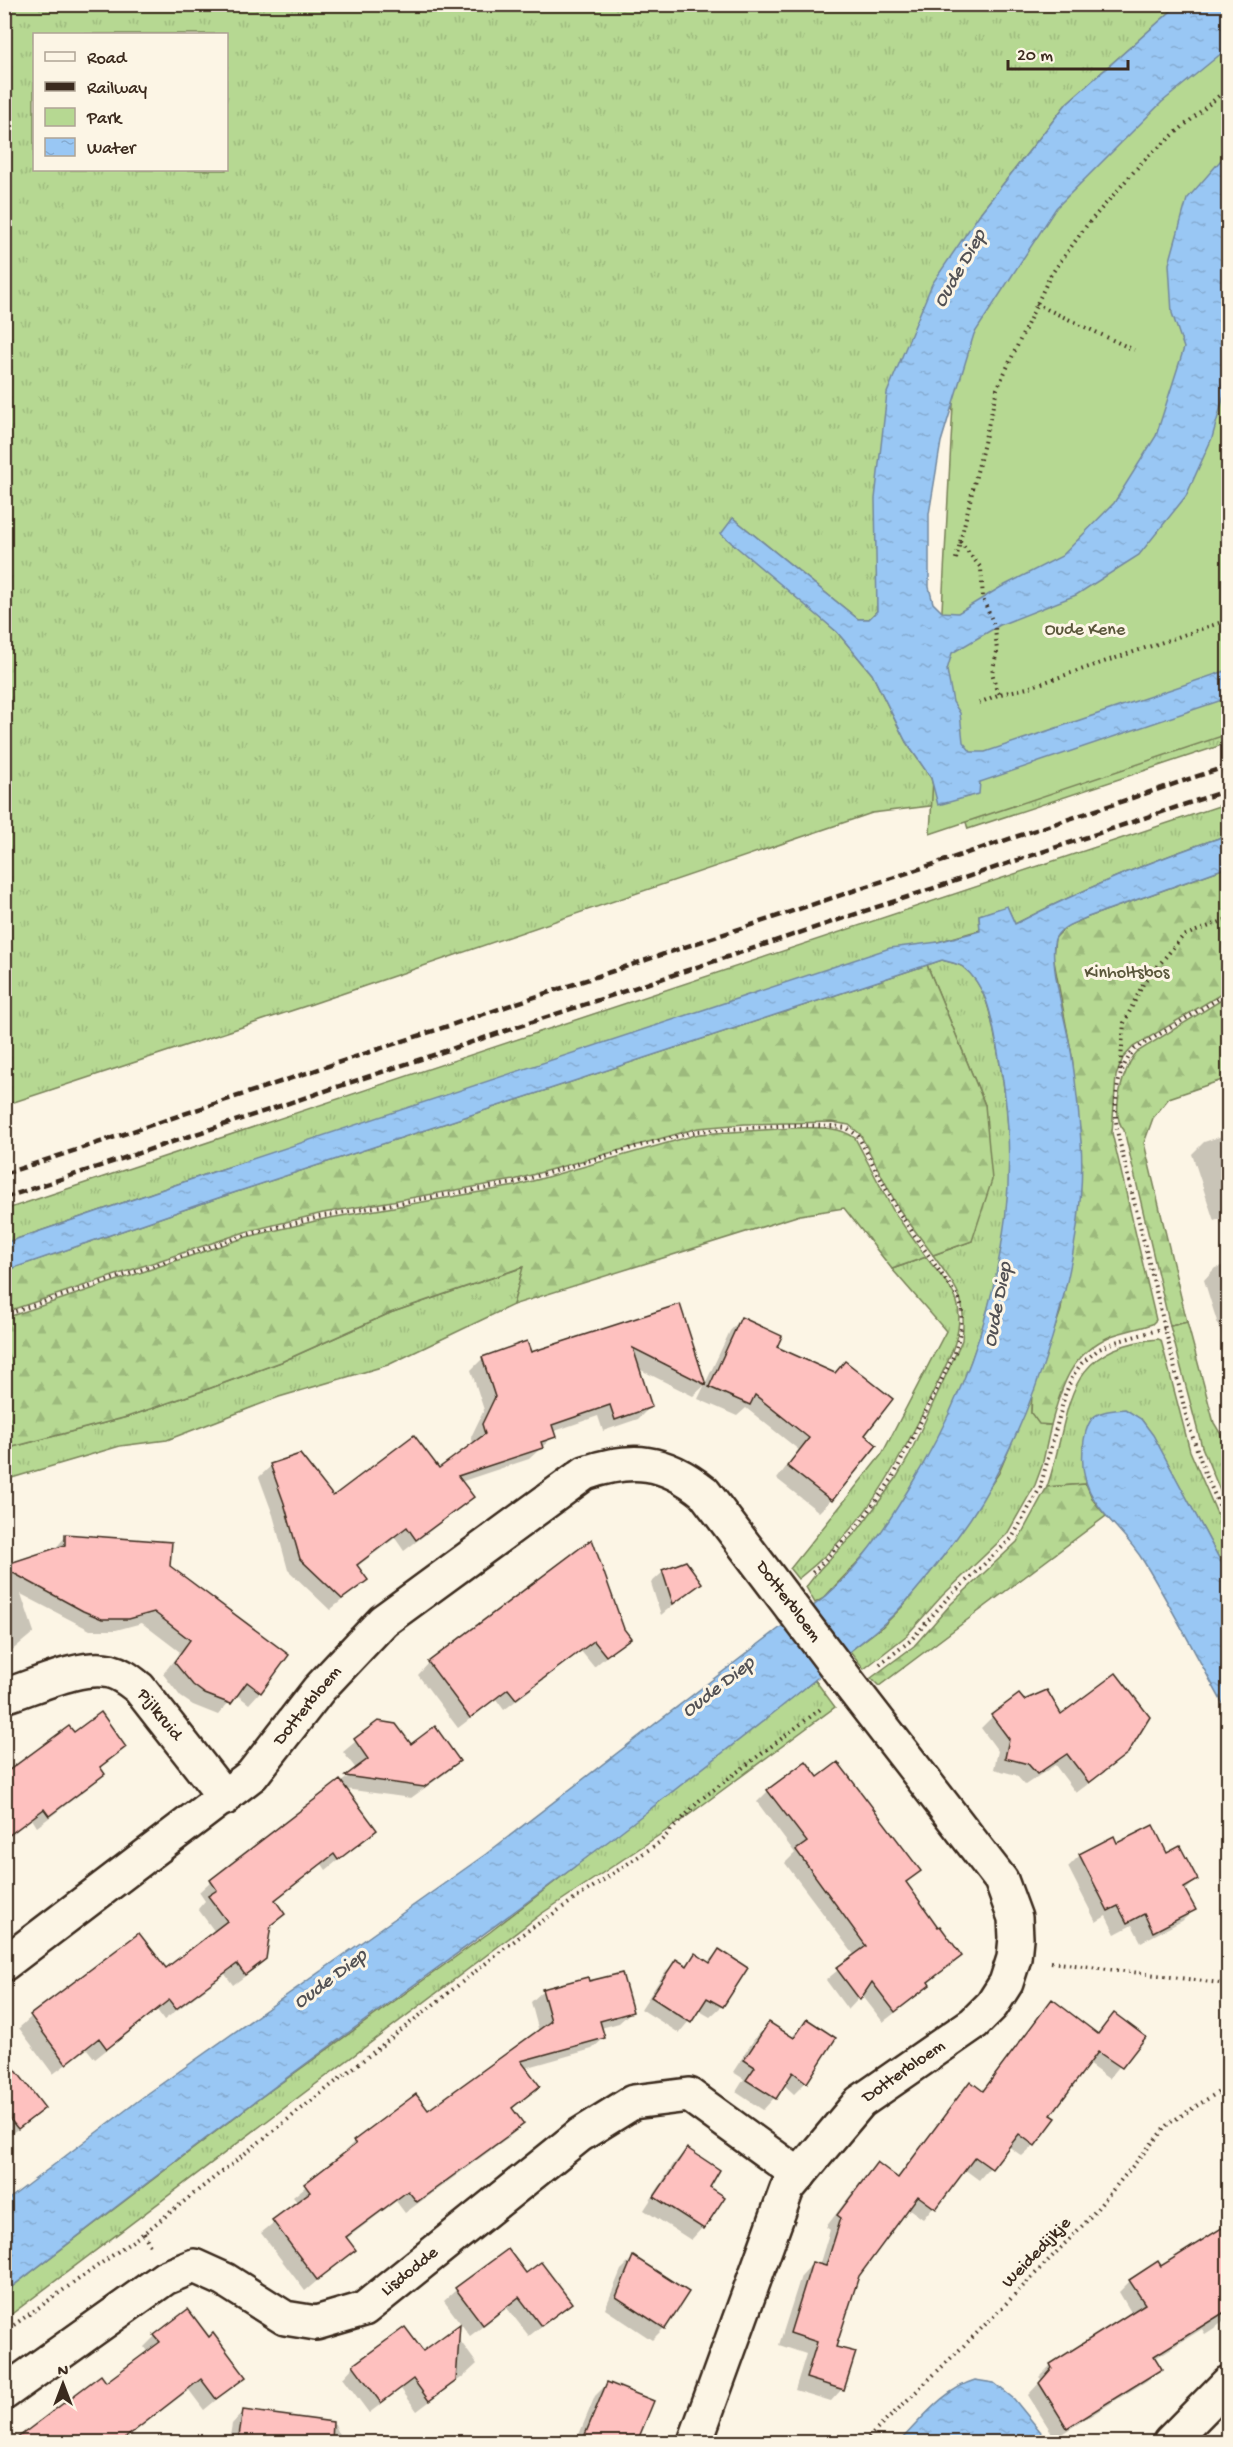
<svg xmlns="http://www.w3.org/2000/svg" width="1233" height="2447" viewBox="0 0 1233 2447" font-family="'Gochi Hand',sans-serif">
  <defs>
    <pattern id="grass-tufts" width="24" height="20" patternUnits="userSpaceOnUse" patternTransform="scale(1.5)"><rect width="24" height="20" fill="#b6d892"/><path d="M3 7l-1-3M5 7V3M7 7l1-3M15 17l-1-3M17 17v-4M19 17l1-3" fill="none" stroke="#9dba7d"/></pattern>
    <pattern id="forest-firs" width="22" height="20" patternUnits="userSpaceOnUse" patternTransform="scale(1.5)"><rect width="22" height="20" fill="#b6d892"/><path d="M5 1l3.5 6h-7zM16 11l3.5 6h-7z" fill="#9dba7d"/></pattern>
    <pattern id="water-ripples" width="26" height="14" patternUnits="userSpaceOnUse" patternTransform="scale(1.5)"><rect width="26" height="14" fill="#99c7f4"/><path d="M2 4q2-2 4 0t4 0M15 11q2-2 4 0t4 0" fill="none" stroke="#85abd1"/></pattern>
  </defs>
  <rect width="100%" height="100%" fill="#fcf5e5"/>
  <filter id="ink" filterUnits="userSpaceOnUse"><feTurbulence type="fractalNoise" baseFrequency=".0167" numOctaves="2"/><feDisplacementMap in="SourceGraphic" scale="12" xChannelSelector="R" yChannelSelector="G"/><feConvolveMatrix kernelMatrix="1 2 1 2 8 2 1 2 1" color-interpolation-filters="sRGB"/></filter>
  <g filter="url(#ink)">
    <g fill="url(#grass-tufts)" stroke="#788158" stroke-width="1.5" fill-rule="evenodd">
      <path d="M4 5H1178L1067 103 981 212 877 574V611L869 619H858L733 518 788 589 837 632 872 674 906 742 931 778 938 805 872 813 312 1004 5 1105ZM34 34H226V170H34Z"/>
      <path d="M1228 698V743L968 829 959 799Z"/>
      <path d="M1228 803V835C1155 859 1085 888 1015 924L1007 907 979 915 980 930 938 942 213 1172 5 1243 4 1210Z"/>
      <path d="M942 960C948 962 957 963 963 967 989 987 992 1024 998 1053 1007 1097 1011 1140 1009 1184 1004 1303 945 1455 870 1548 856 1565 839 1581 824 1598L815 1603 806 1587 820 1569 858 1530 895 1480 908 1458 962 1340C967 1295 957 1290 933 1255L972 1241 985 1105 927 965Z"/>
      <path d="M926 1257C936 1271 955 1289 958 1306 963 1336 947 1363 935 1388 898 1465 867 1525 798 1579L790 1569 882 1454 946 1331 892 1269Z"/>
      <path d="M524 1267 513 1305 388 1365 279 1397 167 1440 120 1446 5 1480V1449L127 1417 208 1389 281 1362 390 1313Z"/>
      <path d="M1187 1322 1214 1423 1228 1446V1510L1202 1447 1170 1326Z"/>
      <path d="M1158 1339 1161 1340 1190 1451 1228 1539V1575L1153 1436 1141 1419 1083 1446 1086 1484 1047 1487C1073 1413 1058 1348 1158 1339Z"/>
      <path d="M1032 1394 1031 1413 1045 1425H1051L1042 1466 1035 1485 1007 1534 942 1596 906 1636 864 1669 850 1651 882 1627 902 1607 943 1556 999 1473Z"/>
      <path d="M815 1680 835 1707 682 1820 541 1914 5 2319V2292L260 2098 490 1932Z"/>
    </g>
    <g fill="url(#forest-firs)" stroke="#788158" stroke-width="1.5">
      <path d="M1228 867V990L1133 1047 1123 1058 1116 1076 1112 1133 1156 1320 1152 1324C1139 1329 1124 1331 1111 1336 1071 1353 1061 1387 1051 1425L1039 1424 1031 1413 1032 1394 1061 1310 1081 1146 1072 1056 1053 956 1055 938 1067 926 1088 917Z"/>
      <path d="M927 965 985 1105 992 1180 972 1241 933 1255 899 1209 860 1134 849 1125 832 1122 745 1124 698 1128 514 1180 323 1213 245 1232 5 1312 4 1271 221 1197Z"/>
      <path d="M1228 996V1078L1169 1098 1153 1118 1144 1143 1187 1322 1170 1326 1124 1130C1109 1114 1124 1066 1137 1052Z"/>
      <path d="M794 1128C815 1128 838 1125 855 1138L894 1212 926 1257 892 1269 844 1208 800 1215 513 1305 523 1267 390 1313 281 1362 208 1389 127 1417 5 1449V1318L247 1237 324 1219 515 1186 699 1134Z"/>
      <path d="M1086 1484 1093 1500 1106 1516 879 1686 871 1678 914 1646 951 1604 1017 1542 1047 1487Z"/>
    </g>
    <path fill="#b6d892" stroke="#788158" stroke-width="1.5" d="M1228 21V734L930 834 961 255Z"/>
    <g fill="url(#water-ripples)" stroke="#73889e" stroke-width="1.5">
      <path d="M1178 5H1228V48L1162 102 1056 208 974 334 941 442 929 514V587L933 603 942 612 958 613 1001 587 1062 556 1114 503 1156 436 1184 348 1172 313 1169 264 1187 199 1228 152V381L1212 438 1186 496 1139 555 1076 595 1000 625 952 653 947 670 953 702 960 713 963 742 971 752H985L1228 670V698L980 782 979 794 938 805 931 778 906 742 872 674 837 632 721 534 733 518 858 619H869L877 611 875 499 887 393 932 284 981 212 1067 103Z"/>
      <path d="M1228 835V867L1088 917C1077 922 1062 926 1056 937 1046 954 1069 1034 1072 1057 1076 1085 1079 1114 1081 1142 1089 1254 1033 1426 970 1519 949 1549 926 1581 900 1608 881 1629 857 1645 835 1663 775 1714 711 1761 649 1810 522 1909 390 2001 261 2097 175 2161 90 2227 5 2292V2202L143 2097 486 1854 777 1630C792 1619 811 1609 825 1597 859 1567 885 1528 908 1490 987 1361 1029 1208 999 1058 993 1027 990 988 963 967 957 963 948 962 942 960L221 1197 5 1271V1243L213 1172 890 948 938 942 980 931 979 915 1007 906 1015 924C1085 888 1155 859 1228 835Z"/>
      <path d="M1125 1409 1141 1419 1153 1435 1228 1575V1713C1200 1663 1174 1611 1144 1562 1116 1517 1074 1503 1084 1440 1089 1411 1099 1412 1125 1409Z"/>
      <path d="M975 2380 994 2383 1014 2399 1049 2442H899C921 2420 944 2389 975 2380Z"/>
    </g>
    <g fill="#0003">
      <path d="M1228 1134V1216L1214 1221 1192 1154 1204 1142Z"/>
      <path d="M1228 1264V1345L1225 1347 1204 1280 1215 1268Z"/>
      <path d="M679 1306 705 1385 693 1396 637 1368 650 1407 638 1419 603 1431 598 1416 552 1432 554 1436 529 1459 460 1482 472 1497 460 1508 404 1551 395 1538 356 1567 366 1580 330 1610 288 1570 273 1515 259 1477 271 1466 332 1498 439 1470 474 1445 471 1437 484 1410 471 1370 483 1358 530 1354Z"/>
      <path d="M741 1319 775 1348 833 1374 845 1363 863 1436 831 1500 819 1512 777 1479 799 1450 746 1408 737 1416 698 1399 730 1331Z"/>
      <path d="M66 1536 169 1567 260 1692 249 1704 236 1694 218 1715 193 1705 181 1697 163 1674 180 1652 142 1623 116 1630H90L21 1594 34 1632 4 1657V1566L54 1550Z"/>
      <path d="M663 1572 700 1582 661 1615 651 1583Z"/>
      <path d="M623 1629 629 1637 594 1667 581 1651 504 1710 496 1699 458 1728 418 1675 429 1663Z"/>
      <path d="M1023 1702 1061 1716 1127 1752 1115 1764 1076 1793 1055 1765 1025 1785 1016 1775 994 1769 998 1751 981 1728 992 1717Z"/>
      <path d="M378 1723 411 1746 458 1760 447 1772 411 1798 345 1789 375 1830 326 1870 322 1864 274 1901 283 1914 269 1927 265 1959 252 1971 233 1985 225 1974 164 2020 157 2010 95 2059 87 2049 53 2074 19 2028 31 2017 139 1935 166 1970 215 1932 198 1909 205 1901 199 1892 211 1881 357 1770 343 1752Z"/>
      <path d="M74 1735 124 1746 99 1768 103 1774 92 1785 37 1827 32 1819 4 1840V1787Z"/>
      <path d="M817 1779 919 1871 905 1884 938 1929 960 1956 927 1984 928 1985 917 1996 883 2022 862 1995 848 2010 826 1980 855 1956 785 1863 795 1853 757 1802 768 1791Z"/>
      <path d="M1117 1845 1167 1855 1196 1880 1184 1892 1194 1910 1182 1921 1141 1942 1132 1925 1115 1934 1106 1916 1096 1922 1068 1867 1080 1855Z"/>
      <path d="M719 1950 722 2006 710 2017 698 2010 679 2033 641 2009 665 1972 677 1961 685 1966 696 1955 707 1963Z"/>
      <path d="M588 1983 631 2012 619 2023 601 2028 604 2038 592 2049 525 2068 538 2086 511 2110 522 2124 510 2136 405 2213 396 2201 346 2239 354 2250 305 2291 261 2233 298 2203 293 2197 344 2155 343 2153 354 2142 428 2112 539 2032 531 2002 543 1991Z"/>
      <path d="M1052 2001 1097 2034 1114 2015 1143 2037 1109 2079 1088 2064 1049 2115 1034 2145 1022 2156 1008 2146 979 2180 964 2169 923 2219 908 2208 857 2275 835 2348 842 2389 831 2401 795 2390 806 2354 779 2345 801 2276 812 2264 819 2266 830 2230 826 2227 865 2176 877 2164 896 2179 959 2095 971 2083 982 2091 1041 2013Z"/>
      <path d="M807 2021 834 2038 806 2082 794 2094 783 2084 774 2098 763 2110 736 2092 744 2079 733 2072 757 2035 769 2024 791 2038Z"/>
      <path d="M4 2082 43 2108 5 2139 4 2138Z"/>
      <path d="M687 2150 708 2187 702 2228 691 2240 644 2210 675 2162Z"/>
      <path d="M1220 2231 1228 2244V2270L1225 2273 1228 2279V2319L1205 2334 1202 2329 1154 2359 1160 2369 1148 2380 1055 2438 1028 2395 1042 2380 1039 2377 1051 2365 1132 2314 1119 2292 1130 2281 1161 2268Z"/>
      <path d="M508 2251 526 2275 570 2303 529 2336 507 2308 470 2336 444 2301 456 2290Z"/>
      <path d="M633 2258 664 2328 652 2340 605 2309 621 2270Z"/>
      <path d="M453 2331 477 2364 465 2375 417 2411 401 2389 369 2413 343 2378 354 2366 423 2353Z"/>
      <path d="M155 2336 209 2339 244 2377 204 2410 189 2390 120 2442H17L25 2435 106 2384 148 2353 144 2347Z"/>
      <path d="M607 2384 652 2402 635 2442H576L595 2396Z"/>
      <path d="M243 2412 335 2424 342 2442H229L232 2424Z"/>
    </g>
    <g fill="#fec1bf" stroke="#3b2a1e" stroke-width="1.5">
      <path d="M680 1304 706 1385 633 1348 652 1407 615 1420 610 1405 552 1425 556 1437 541 1442 543 1448 458 1476 474 1497 416 1540 407 1527 357 1565 368 1580 342 1599 300 1559 284 1503 270 1464 300 1454 333 1496 414 1435 439 1468 485 1434 482 1424 495 1397 482 1357 527 1341 531 1352Z"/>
      <path d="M741 1317 782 1336 777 1347 835 1373 845 1361 893 1399 865 1435 877 1445 832 1501 787 1466 809 1438 755 1395 750 1405 709 1387Z"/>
      <path d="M65 1534 172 1542 170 1566 289 1655 261 1693 247 1682 231 1704 205 1694 193 1685 174 1662 190 1640 154 1612 129 1619H102L83 1611 4 1568V1565L65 1545Z"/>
      <path d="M592 1539 624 1629 631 1638 606 1656 594 1641 516 1699 508 1689 470 1718 428 1662Z"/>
      <path d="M686 1561 702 1583 673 1604 662 1570Z"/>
      <path d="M1116 1673 1150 1717 1128 1753 1089 1783 1067 1754 1037 1774 1028 1764 1005 1758 1009 1739 991 1715 1019 1694 1024 1700 1047 1690 1061 1714Z"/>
      <path d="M101 1712 126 1747 100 1767 105 1774 49 1816 44 1809 4 1839V1774L69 1726 74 1732Z"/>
      <path d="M378 1721 396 1724 411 1744 435 1726 460 1761 424 1787 345 1776 368 1759 354 1739Z"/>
      <path d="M806 1761 818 1777 838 1762 921 1871 906 1882 938 1927 940 1926 962 1956 928 1982 930 1985 895 2012 872 1982 860 2000 836 1968 866 1946 796 1850 807 1842 767 1790Z"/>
      <path d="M340 1780 377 1830 338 1860 334 1854 275 1900 285 1914 271 1925 266 1959 245 1975 237 1964 176 2009 169 2000 107 2049 99 2038 66 2064 30 2015 139 1933 166 1968 227 1921 208 1896 217 1890 210 1880Z"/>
      <path d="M1153 1825 1167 1853 1180 1846 1198 1880 1184 1888 1196 1910 1153 1932 1144 1914 1127 1923 1118 1906 1108 1911 1079 1854 1114 1836 1117 1843Z"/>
      <path d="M719 1949 748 1968 723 2007 707 1998 691 2023 651 1997 676 1959 687 1966 695 1953 710 1963Z"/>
      <path d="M622 1973 633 2012 600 2021 605 2038 521 2061 540 2086 512 2108 524 2124 417 2202 408 2191 346 2237 356 2250 317 2280 272 2220 310 2192 304 2184 356 2144 353 2141 416 2094 428 2110 551 2021 542 1989 588 1977 589 1981Z"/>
      <path d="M1052 1999 1098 2034 1114 2013 1146 2037 1122 2068 1098 2052 1051 2115 1056 2118 1035 2146 1019 2134 992 2169 975 2157 936 2209 918 2196 859 2276 836 2347 856 2352 844 2390 806 2378 817 2342 790 2333 812 2262 826 2266 841 2218 837 2215 877 2162 898 2178 970 2081 983 2091Z"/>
      <path d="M807 2019 836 2038 807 2083 793 2072 776 2099 746 2080 755 2067 744 2060 769 2022 794 2038Z"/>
      <path d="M4 2055 45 2108 18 2129 4 2112Z"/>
      <path d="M687 2148 720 2170 710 2187 725 2197 704 2229 654 2197Z"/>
      <path d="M1228 2224V2310L1154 2356 1162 2369 1067 2428 1039 2383 1052 2368 1050 2364 1145 2304 1129 2280 1158 2261 1161 2266Z"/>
      <path d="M508 2249 526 2273 541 2262 572 2303 541 2326 519 2297 483 2325 455 2288Z"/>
      <path d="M633 2256 689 2292 665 2329 616 2297Z"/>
      <path d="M188 2309 209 2337 213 2333 246 2377 216 2399 201 2379 120 2442H12L101 2375 106 2382 160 2342 154 2335Z"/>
      <path d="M460 2324 456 2381 429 2401 413 2379 381 2403 353 2365 405 2327 423 2351Z"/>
      <path d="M607 2382 654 2401 637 2442H582Z"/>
      <path d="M243 2410 333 2422 332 2442H238Z"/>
    </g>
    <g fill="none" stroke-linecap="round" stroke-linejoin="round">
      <g stroke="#3b2a1e" stroke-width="38">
        <g id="minor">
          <path d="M4 1696C34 1687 80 1664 110 1671 122 1674 130 1681 139 1688L225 1798"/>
          <path d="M4 1964 252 1775 319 1689 383 1621 585 1473C633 1457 664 1460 704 1492L851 1686 1001 1880 1015 1918 1016 1938 1014 1958 1006 1983 992 2005 974 2023 860 2102 787 2189 695 2442"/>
          <path d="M4 2393 165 2278 194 2266 225 2280 285 2318 316 2323 364 2309 580 2135 633 2102 689 2095 799 2175"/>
          <path d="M1170 2442 1228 2383"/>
        </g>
      </g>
      <g stroke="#3b2a1e" stroke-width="4" stroke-dasharray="1.5 4.5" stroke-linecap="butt">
        <path d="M1036 304 1134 350"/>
        <path d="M960 542 981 568 983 599 995 627 997 652 992 672 996 688 1000 694"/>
        <path d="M956 559 997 389 1050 276 1087 225 1144 160 1228 88"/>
        <path d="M979 703 1000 694 1027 688 1228 620"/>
        <path d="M1228 993 1135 1049C1115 1072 1114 1102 1117 1131L1188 1423 1205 1473 1228 1525"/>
        <path d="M1120 1071 1124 1023 1143 984 1183 936 1228 919"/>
        <path d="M4 1315 246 1235 323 1216 514 1183 639 1146 698 1131 794 1125 832 1126 847 1128 858 1136 897 1210 959 1299 962 1308 961 1328 955 1353 892 1479 856 1528 812 1573"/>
        <path d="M880 1664 910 1641 946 1600 1012 1538 1040 1488 1065 1395 1073 1375 1082 1363 1099 1349 1115 1342 1165 1328"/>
        <path d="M1051 1962 1228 1984"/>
        <path d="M144 2233 150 2246"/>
        <path d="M4 2332 144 2233 523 1934 660 1842 700 1800 822 1708"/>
        <path d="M864 2442 979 2331 1085 2223 1168 2124 1228 2086"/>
      </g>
      <use href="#minor" stroke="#fcf5e5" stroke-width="33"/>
      <g stroke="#3b2a1e" stroke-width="4.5" stroke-dasharray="9 4.5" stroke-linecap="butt">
        <path d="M4 1174 1228 766"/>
        <path d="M4 1198 1228 790"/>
      </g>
    </g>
  </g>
  <g text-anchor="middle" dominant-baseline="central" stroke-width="6" stroke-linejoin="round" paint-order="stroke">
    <g font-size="18" fill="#5a563b" stroke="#fcf5e5">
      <text x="1085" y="630">Oude Kene</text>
      <text x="1127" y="973">Kinholtsbos</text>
    </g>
    <g font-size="18" fill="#3b2a1e" stroke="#fcf5e5">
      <text transform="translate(788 1602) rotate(53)">Dotterbloem</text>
      <text transform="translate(308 1706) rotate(-51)">Dotterbloem</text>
      <text transform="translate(159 1715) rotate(51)">Pijlkruid</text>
      <text transform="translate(904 2072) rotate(-35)">Dotterbloem</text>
      <text transform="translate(1037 2253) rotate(-46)">Weidedijkje</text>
      <text transform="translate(410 2272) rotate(-39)">Lisdodde</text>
    </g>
    <g font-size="20" font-style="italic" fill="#525154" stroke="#fcf5e5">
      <text transform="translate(961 269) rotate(-60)">Oude Diep</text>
      <text transform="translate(999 1305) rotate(-79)">Oude Diep</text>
      <text transform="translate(719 1688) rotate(-38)">Oude Diep</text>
      <text transform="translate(331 1980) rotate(-37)">Oude Diep</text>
    </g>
  </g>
  <rect width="1233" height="2447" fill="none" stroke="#fcf5e5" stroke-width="24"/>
  <rect x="12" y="12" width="1209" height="2423" fill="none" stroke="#3b2a1e" stroke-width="2" filter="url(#ink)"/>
  <rect x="33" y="33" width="195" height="138" fill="#fcf5e5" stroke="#afa495" stroke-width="1.5"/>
  <rect x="45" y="52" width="30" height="9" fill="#fcf5e5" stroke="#afa495" stroke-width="1.5"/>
  <text x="87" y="63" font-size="18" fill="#3b2a1e">Road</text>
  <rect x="45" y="82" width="30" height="9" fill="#3b2a1e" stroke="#afa495" stroke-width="1.5"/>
  <text x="87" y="93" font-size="18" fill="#3b2a1e">Railway</text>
  <rect x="45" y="108" width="30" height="18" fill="#b6d892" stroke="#afa495" stroke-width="1.5"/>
  <text x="87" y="123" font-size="18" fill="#3b2a1e">Park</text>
  <rect x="45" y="138" width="30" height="18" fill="url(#water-ripples)" stroke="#afa495" stroke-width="1.5"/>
  <text x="87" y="153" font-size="18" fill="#3b2a1e">Water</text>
  <g transform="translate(63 2384)" stroke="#fcf5e5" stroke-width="4.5" paint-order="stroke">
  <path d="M0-4.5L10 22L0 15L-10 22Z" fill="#3b2a1e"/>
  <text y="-9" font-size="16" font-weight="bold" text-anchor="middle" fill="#3b2a1e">N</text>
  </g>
  <path d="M1008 60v9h120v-9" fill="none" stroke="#3b2a1e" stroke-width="3"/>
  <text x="1017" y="60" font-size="18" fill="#3b2a1e" stroke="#fcf5e5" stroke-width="4.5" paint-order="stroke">20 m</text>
</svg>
